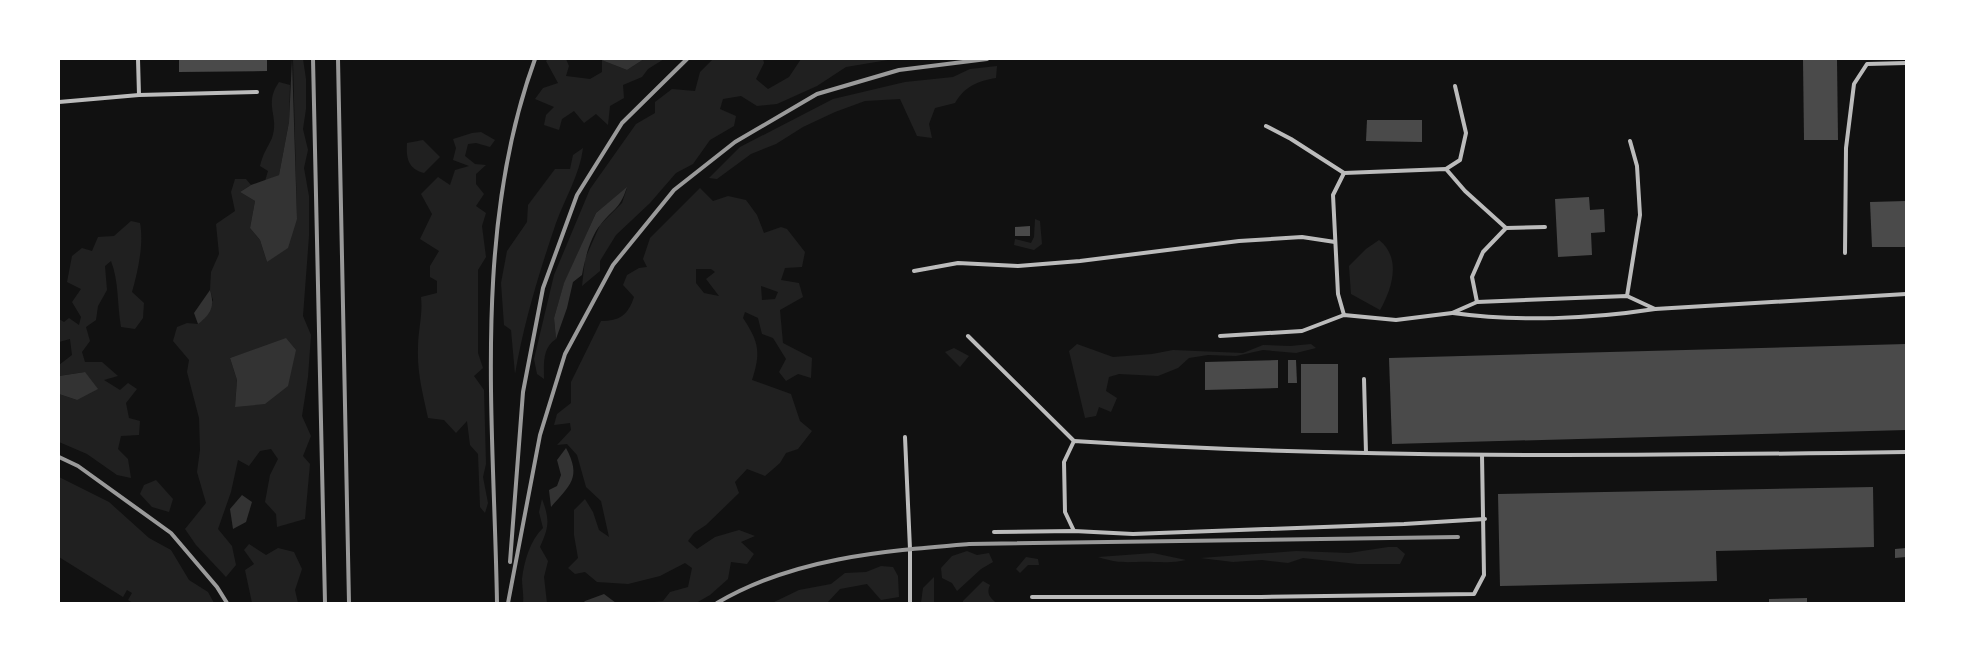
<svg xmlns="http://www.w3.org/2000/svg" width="1965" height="662" viewBox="0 0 1965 662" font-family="'Fira Sans',sans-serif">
  <rect width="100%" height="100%" fill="#111"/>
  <g fill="#202020" fill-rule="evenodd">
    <path d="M293 59H303L306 79V109L303 129 308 150 304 168 309 196V236L303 316 311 335 308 377 302 416 311 436 303 456 310 464 305 519 277 527 276 514 265 502 270 475 278 459 271 449 260 451 249 466 238 460 231 492 218 529 232 546 236 565 226 577 196 545 185 529 206 503 197 472 200 450 199 418 187 372 189 360 173 341 177 327 187 323 198 324 213 300 210 290 211 272 219 254 216 224 235 211 231 192 235 179H246L251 185 240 192 255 201 250 228 260 240 267 262 297 219ZM270 345 235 407 237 380 230 358Z"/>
    <path d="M548 59H566L569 66 566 76 590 79 602 72V60L627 70 644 59H664L648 69 642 77 623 85 624 98 610 106 608 125 596 114 584 123 574 111 562 119 559 130 544 125 546 115 554 107 535 99 543 88 558 83 546 61Z"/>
    <path d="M713 59H763L764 63 756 79 768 89 789 77 801 59H894L846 67 817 86 777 104 757 106 741 96 723 99 720 109 736 116 734 126 710 140 693 164 676 173 650 203 616 235 600 261V271L582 286 585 259 600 225 622 203 627 188 596 213 564 284 554 318 556 339C542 348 544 364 544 379L537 374 534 359 554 275 590 189 636 124 655 113V102L672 89 695 91 700 72Z"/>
    <path d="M997 66 996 78C978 81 965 86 955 103L935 108 929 124 932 138 917 136 900 99 865 101 835 112 803 127 776 144 751 154 717 179 709 178 740 147 833 99 905 82 953 77 970 69Z"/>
    <path d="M279 82 290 85 289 122 279 175 265 181 268 171 260 166C263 153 267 149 272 138 280 116 263 105 279 82Z"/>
    <path d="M481 132 495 140 490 147 476 143 468 144 465 156 475 164 486 165 476 174V184L484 194 476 206 486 213 482 226 486 257 478 270V353L483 368 474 376 484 390 486 464 483 477 488 503 485 513 480 507 478 454 470 445 467 421 456 433 444 420 428 418C423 394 417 373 418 348 418 330 423 315 421 297L437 293V281L430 277V266L439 251 420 239 432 214 421 194 438 177 450 185 455 170 469 166 453 160 456 148 453 139 472 133Z"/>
    <path d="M423 140 440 157 424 173C408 169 406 158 407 143Z"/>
    <path d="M583 148C580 174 565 198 556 223 539 273 524 322 515 374L511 330 504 325 501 283 507 251 527 222 528 205 555 169H570L573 155Z"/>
    <path d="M700 188 713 201 728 196 746 200 757 215 764 233 781 227 787 229 805 252 802 267 785 268 781 280 799 283 803 297 780 310 783 343 812 358 811 378 798 374 786 381 779 372 786 359 773 338 762 334 758 318 745 312 743 318C759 342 761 352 752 380L791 394 800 421 812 431 798 449 786 453 780 463 765 476 747 469 735 482 739 493 706 525 694 533 688 541 697 549 715 537 739 530 755 536 741 542 754 554 747 564 731 562 728 579 710 595 696 603H645L663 601 670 592 688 587 692 568 685 563 660 576 628 584 597 582 585 572 575 574 568 568 578 558 574 535V510L585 499 593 512 599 530 609 537 601 501 586 487 577 455 567 444 557 445 571 430 570 423 554 425 557 414 571 403V382L601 321C620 321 628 315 634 297L623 285 627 275 639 268 647 267 643 259 650 238ZM696 269H711L715 272 706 279 719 296 704 293 696 283ZM761 286 778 292 775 299 762 300Z"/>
    <path d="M1035 219 1040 221 1042 244 1034 250 1014 245 1015 239 1031 243 1034 237Z"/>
    <path d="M131 221 140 223C144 244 138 271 132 292L144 303 143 318 135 329 121 327C117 305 119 281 111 261L105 266 107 290 98 306 96 320 86 327 90 341 82 352 85 362H102L118 376 104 380 120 390 128 383 137 389 126 403 129 418 140 421 139 435 121 436 118 449 128 459 131 478 117 475 87 454 59 442V394L77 400 85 372 59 376V365L72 355 70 339 59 342V319L64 322 69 318 79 325 81 317 72 302 81 289 67 282 72 256 82 248 92 251 98 237 114 236Z"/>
    <path d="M1379 240C1402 258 1392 289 1380 310L1351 294 1349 266 1366 249Z"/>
    <path d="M1077 344 1113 357 1152 354 1173 350 1243 353 1263 345 1290 346 1311 344 1316 348 1296 353 1263 350 1236 356 1208 355 1189 358 1178 368 1158 376 1119 374 1109 377 1106 391 1117 398 1111 412 1099 407 1096 416 1085 418 1069 351Z"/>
    <path d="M954 348 969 356 960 367 945 352Z"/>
    <path d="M59 477 109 502 149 538 171 550 189 580 208 592 214 603H133L128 600 132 593 127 590 123 597 59 557Z"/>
    <path d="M156 480 173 499 169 512 152 507 140 494 144 485Z"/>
    <path d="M542 499C550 520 549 527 540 547L548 561 544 577 547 603H523C524 595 522 587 522 579 524 562 530 540 543 528L539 512Z"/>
    <path d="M249 544 266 555 278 548 294 552 302 569 295 590 298 603H252L245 570 254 564 244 550Z"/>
    <path d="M1388 547H1397L1405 554 1400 564H1357L1303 558 1288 563 1262 560 1233 562 1200 558 1296 551 1349 553Z"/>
    <path d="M967 551 977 555 989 553 993 562 981 569 957 591 952 583 942 578 941 568 952 556Z"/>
    <path d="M1153 553 1186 560C1174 563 1166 562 1154 562 1131 561 1122 565 1098 557Z"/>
    <path d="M1026 557 1038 559 1039 565H1028L1020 573 1016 569Z"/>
    <path d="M881 566 893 567 898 576 899 597 881 600 867 584 840 589 827 603H772L799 590 831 584 845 573 866 572Z"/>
    <path d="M934 577V603H921L923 588Z"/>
    <path d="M983 581 990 585C986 594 990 597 996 603H963V601Z"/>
  </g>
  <g fill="#333">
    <path d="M292 59 297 219 288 248 267 262 260 240 250 228 255 201 240 192 251 185 279 175 289 122Z"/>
    <path d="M599 59H644L627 70Z"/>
    <path d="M627 187C620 209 614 208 601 224 590 237 585 259 582 275L573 282 567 308 556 339 554 318 564 283 596 213Z"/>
    <path d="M210 290C215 306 211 314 198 324L194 313Z"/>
    <path d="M286 338 296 350 288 386 265 404 235 407 237 380 230 358Z"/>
    <path d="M85 372 98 389 77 400 59 394V376Z"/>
    <path d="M566 448C582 478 570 485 551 507L549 490 557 486 561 475 557 460Z"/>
    <path d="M242 495 252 502 246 522 233 529 230 509Z"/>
    <path d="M604 594 616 603H583L585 601Z"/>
  </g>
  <g fill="#4a4a4a">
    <path d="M179 59H267V71L179 72Z"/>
    <path d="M1803 59H1837L1838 140H1804Z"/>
    <path d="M1367 120H1422V142L1366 141Z"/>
    <path d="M1589 197 1590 210 1604 209 1605 232 1591 233 1592 255 1558 257 1555 199Z"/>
    <path d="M1906 201V247H1872L1870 202Z"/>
    <path d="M1030 226V236H1015V227Z"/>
    <path d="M1906 344V430L1392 444 1389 358Z"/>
    <path d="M1278 360V388L1205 390V362Z"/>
    <path d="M1288 360H1296L1297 383H1288Z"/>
    <rect x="1301" y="364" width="37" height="69"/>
    <path d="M1873 487 1874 547 1716 551 1717 581 1500 586 1498 494Z"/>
    <path d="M1906 548V557L1895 558V549Z"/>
    <path d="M1807 598V603H1769V599Z"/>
  </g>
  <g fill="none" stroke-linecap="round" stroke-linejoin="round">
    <g stroke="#bcbcbc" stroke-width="4">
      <path d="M138 59 139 95"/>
      <path d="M59 102 139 95 257 92"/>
      <path d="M1266 126 1291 139 1344 173"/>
      <path d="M1446 169 1460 160 1466 133 1455 86"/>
      <path d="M1845 253 1846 148 1854 84 1867 64 1906 63"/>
      <path d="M914 271 958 263 1018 266 1080 261 1239 241 1302 237 1335 242"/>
      <path d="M1627 296 1640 215 1637 166 1630 141"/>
      <path d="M1477 302 1472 277 1483 252 1506 228"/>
      <path d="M1453 313C1517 322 1590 319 1655 309"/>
      <path d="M1344 315 1338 294 1333 195 1344 173 1446 169 1465 191 1506 228 1545 227"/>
      <path d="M968 336 1074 441"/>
      <path d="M1220 336 1302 331 1344 315 1396 320 1452 313 1477 302 1627 296 1655 309 1906 294"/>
      <path d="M1364 379 1366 453"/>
      <path d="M905 437 910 549V603"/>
      <path d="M1074 531 1065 512 1064 462 1074 441C1351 459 1629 456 1906 452"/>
      <path d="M994 532 1074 531 1133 534 1404 524 1485 519"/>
      <path d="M1032 597H1261L1474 594 1484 575 1482 455"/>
    </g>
    <g stroke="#9a9a9a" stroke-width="4">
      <path d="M313 59 325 603"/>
      <path d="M338 59 349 603"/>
      <path d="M59 457 78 466 171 533 217 587 227 603"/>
      <path d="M510 562 523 392 543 288 577 195 622 123 687 59"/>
      <path d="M497 603C494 423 472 231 535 59"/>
      <path d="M508 603 540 435 565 354 613 265 674 190 735 142 817 94 899 70 987 59"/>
      <path d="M717 603C793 558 883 551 969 544L1458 537"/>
    </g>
  </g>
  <rect width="1965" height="662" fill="none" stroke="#ffffff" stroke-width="120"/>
</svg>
